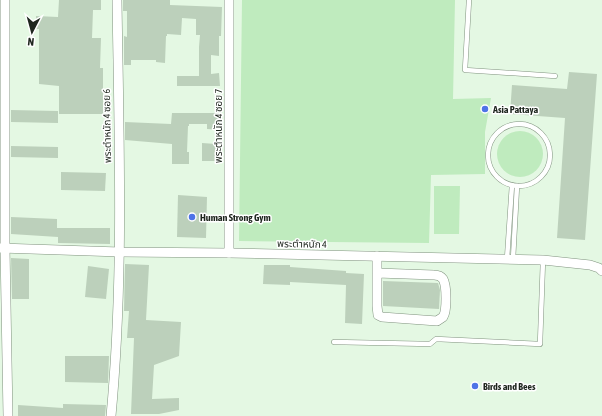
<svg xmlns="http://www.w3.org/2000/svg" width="602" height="416" viewBox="0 0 602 416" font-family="'Asap Condensed','Noto Sans Thai',sans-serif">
  <rect width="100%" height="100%" fill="#e4f8e3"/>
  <g fill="#bfebbe">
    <path d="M242 0H455L453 99 491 98 485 132V174L431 175 429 243 239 241Z"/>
    <circle cx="520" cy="154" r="23"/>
    <path d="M434 186H460L459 234H434Z"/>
  </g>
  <g fill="#bcd0bb">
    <path d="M59 0H101V10H93L92 38H101L100 68H103V114H59V86L39 84V29H36V16L58 17Z"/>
    <path d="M123 0H170V5L222 7 221 36H219V56L211 55V74L219 73 220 86H177V76H199V47L200 35H196V19L182 18 181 35 167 34V36H166L165 63 156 62V60H131V65H124V36L127 37V11H123Z"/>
    <path d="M569 72 597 74 585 240 557 238 565 118 510 114 512 85 567 89Z"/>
    <path d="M11 110 58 111V123L11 122Z"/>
    <path d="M172 113H222V130L207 129V124H189V126H188L187 152H189V164H172V144L125 140V122L171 124Z"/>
    <path d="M202 143 216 144V161H202Z"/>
    <path d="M11 146 58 147V158L11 157Z"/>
    <path d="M61 172 106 173 105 191 61 190Z"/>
    <path d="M178 195 207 197 206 238 177 237Z"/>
    <path d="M11 217 57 219V228H110V244L58 243V237L11 234Z"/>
    <path d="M11 258 29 259V299H12Z"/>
    <path d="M125 264 149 265 146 320 181 322 179 356 154 365 152 399 179 398V410L159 414H131L134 338H127L129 311H124Z"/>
    <path d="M264 265H290V267L346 271V273L364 274 362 324 345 323 346 285 290 282V285L263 284Z"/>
    <path d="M88 266 109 269 106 299 85 297Z"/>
    <path d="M383 281 438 283 440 290 439 309 383 306Z"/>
    <path d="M65 356H109L108 383 65 382Z"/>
    <path d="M63 404 106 405 105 416H18V405L63 408Z"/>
  </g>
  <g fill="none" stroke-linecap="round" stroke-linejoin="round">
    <g stroke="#80937f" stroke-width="5.5">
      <g id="service">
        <path d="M469 0 465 70 555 76"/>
        <circle cx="519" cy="155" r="31"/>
        <path d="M507 259 512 185"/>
        <path d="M513 259 517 186"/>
        <path d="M334 342 430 344 436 339 540 344 543 260"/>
      </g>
    </g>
    <g stroke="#80937f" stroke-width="10">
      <g id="minor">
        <path d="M5 0V248L8 416"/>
        <path d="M0 248 120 252 229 253 543 260 590 265 599 268 602 271"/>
        <path d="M229 253V0"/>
        <path d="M377 273 434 275C438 275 441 276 443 279 447 286 447 311 443 317L437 321 382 317 378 315 377 306V256"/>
        <path d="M111 416C124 278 119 139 117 0"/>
      </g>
    </g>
    <use href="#service" stroke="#fff" stroke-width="4.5"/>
    <use href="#minor" stroke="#fff" stroke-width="9"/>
  </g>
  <g fill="#4e73e7" stroke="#fff" stroke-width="1.5">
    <circle cx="485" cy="109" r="4"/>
    <circle cx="192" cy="217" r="4"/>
    <circle cx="475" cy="386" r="4"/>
  </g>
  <g text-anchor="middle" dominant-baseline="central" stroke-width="3" stroke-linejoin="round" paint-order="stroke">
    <g font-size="10" font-weight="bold" fill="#1e261e" stroke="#fff" text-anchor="start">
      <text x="493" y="109">Asia Pattaya</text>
      <text x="200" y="217">Human Strong Gym</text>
      <text x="483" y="386">Birds and Bees</text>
    </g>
    <g font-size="10" fill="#1e261e" stroke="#fff">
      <text transform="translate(107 126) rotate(-91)">พระตำหนัก 4 ซอย 6</text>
      <text transform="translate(218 126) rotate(-90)">พระตำหนัก 4 ซอย 7</text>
      <text transform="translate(302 244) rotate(1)">พระตำหนัก 4</text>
    </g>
  </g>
  <g transform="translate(32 32) rotate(186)" stroke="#ffffff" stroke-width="3" paint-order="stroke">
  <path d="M0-3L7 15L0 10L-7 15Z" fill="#1e261e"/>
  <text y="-6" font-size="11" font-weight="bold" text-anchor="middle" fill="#1e261e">N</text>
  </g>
</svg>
